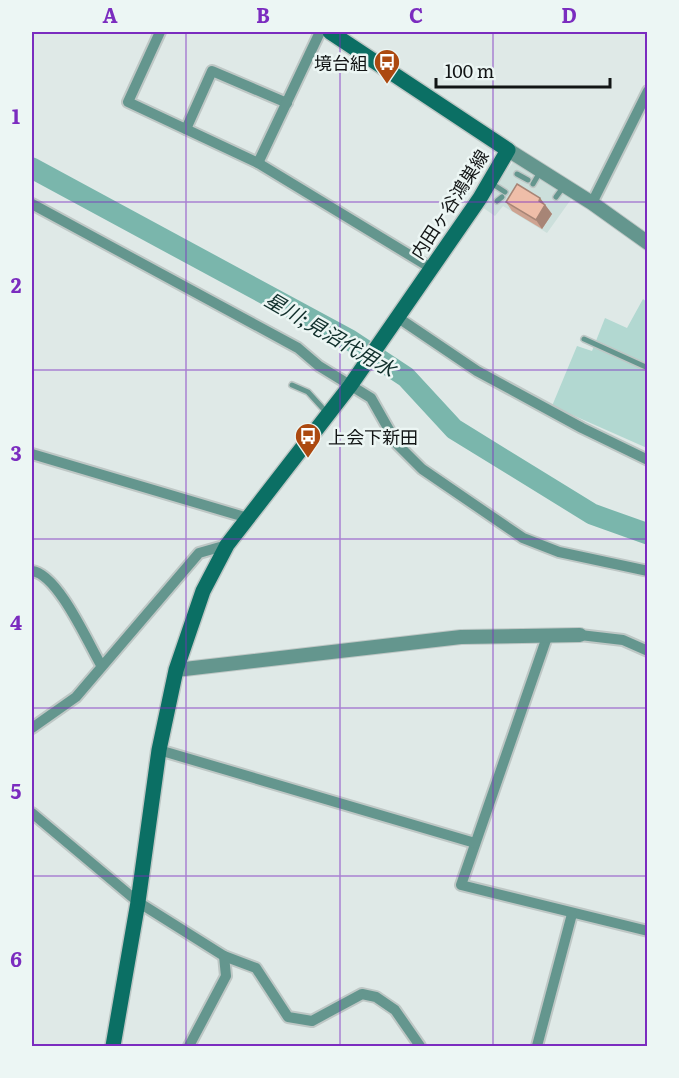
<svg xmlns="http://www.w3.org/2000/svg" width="679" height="1078" viewBox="0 0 679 1078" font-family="Literata,'Noto Sans JP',serif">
  <rect width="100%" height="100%" fill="#dfe9e7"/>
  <path fill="#ccdfdb" d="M513 162 572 198 547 233 503 206 495 216 482 207Z"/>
  <path fill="#b2d8d1" d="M643 299 647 302V448L552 406 577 346 592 351 605 318 627 328Z"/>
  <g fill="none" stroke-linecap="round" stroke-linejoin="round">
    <path stroke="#7ab6ac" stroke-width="21" d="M32 168 350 340 406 377 454 429 592 514 648 534"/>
    <g stroke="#bec7c5" stroke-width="8">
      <g id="service">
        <path d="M517 174 528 180"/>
        <path d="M491 183 505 192"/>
        <path d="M533 184 540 172"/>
        <path d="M556 197 564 186"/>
        <path d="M497 201 502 197"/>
        <path d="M584 339 648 368"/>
        <path d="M292 385 308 392 327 413"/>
      </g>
    </g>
    <g stroke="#bec7c5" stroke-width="14">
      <g id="minor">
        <path d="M160 32 128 102 258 163 431 268"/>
        <path d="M186 129 212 71 287 103"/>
        <path d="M258 163 320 32"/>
        <path d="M592 203 648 91"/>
        <path d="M32 204 298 348 319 366 371 398 397 444 422 469 523 538 559 552 648 571"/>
        <path d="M397 317 477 371 582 428 648 460"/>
        <path d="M32 454 248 518"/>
        <path d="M32 571C58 574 88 643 101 665"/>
        <path d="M580 635 623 640 648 651"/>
        <path d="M547 637 461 885 648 931"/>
        <path d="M32 728 76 697 199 553 227 545"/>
        <path d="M159 750 475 843"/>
        <path d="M32 813 138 902 224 956 256 968 288 1017 312 1021 362 994 376 997 395 1010 420 1046"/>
        <path d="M189 1046 226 976 224 956"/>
        <path d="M537 1046 572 914"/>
      </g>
    </g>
    <g stroke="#bec7c5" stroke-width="16">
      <g id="tertiary">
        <path d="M508 150 592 203 648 243"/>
        <path d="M176 670 461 637 580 635"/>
      </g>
    </g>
    <g stroke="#bec7c5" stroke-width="18">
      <path id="secondary" d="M113 1046 138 902 159 750 176 670 203 591 227 545 350 386 480 198 508 150 330 32"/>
    </g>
    <use href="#service" stroke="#64968e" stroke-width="5"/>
    <use href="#minor" stroke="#64968e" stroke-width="10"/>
    <use href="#tertiary" stroke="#64968e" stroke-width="14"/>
    <use href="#secondary" stroke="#0b6f64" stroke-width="15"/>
  </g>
  <path fill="#cea391" d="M540 198 552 214 542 229 512 211 506 202Z"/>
  <path fill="#a78576" d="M540 198 552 214 542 229 536 220 539 201Z"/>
  <path fill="#efbea9" stroke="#a78576" stroke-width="1.5" d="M517 184 540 198 539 201 545 205 536 220 506 202Z"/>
  <path fill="none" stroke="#7b2cbf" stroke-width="1.5" stroke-opacity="0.55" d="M186 32V1046M340 32V1046M493 32V1046M32 202H648M32 370H648M32 539H648M32 708H648M32 876H648"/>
  <defs>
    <g id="bus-pin" transform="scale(1.35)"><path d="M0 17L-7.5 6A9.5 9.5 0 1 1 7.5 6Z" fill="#ac4910" stroke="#ecf6f4"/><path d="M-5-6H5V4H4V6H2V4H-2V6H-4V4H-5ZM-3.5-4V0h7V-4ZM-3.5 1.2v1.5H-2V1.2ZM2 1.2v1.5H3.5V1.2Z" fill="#fff"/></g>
  </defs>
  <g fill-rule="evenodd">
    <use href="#bus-pin" x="387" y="62"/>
    <use href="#bus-pin" x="308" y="436"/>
  </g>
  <g text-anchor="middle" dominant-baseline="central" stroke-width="5" stroke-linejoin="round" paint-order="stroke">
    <g font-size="18" fill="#121515" stroke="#ecf6f4" text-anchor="end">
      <text x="368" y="62">境台組</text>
      <text x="328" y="436" text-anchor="start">上会下新田</text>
    </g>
    <g font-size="18" fill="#121515" stroke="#ecf6f4">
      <text transform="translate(449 204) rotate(-57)">内田ヶ谷鴻巣線</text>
    </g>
    <g font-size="20" font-style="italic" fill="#102f2b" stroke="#ecf6f4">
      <text transform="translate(331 333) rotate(30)">星川;見沼代用水</text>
    </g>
  </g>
  <rect width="679" height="1078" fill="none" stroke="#ecf6f4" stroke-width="66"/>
  <path d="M436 78v9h174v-9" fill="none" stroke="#121515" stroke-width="3"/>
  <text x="445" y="78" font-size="18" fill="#121515" stroke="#ecf6f4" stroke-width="4.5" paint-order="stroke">100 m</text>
  <rect x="33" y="33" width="613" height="1012" fill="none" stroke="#7b2cbf" stroke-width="2"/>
  <g font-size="20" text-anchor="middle" font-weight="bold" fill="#7b2cbf">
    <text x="110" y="23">A</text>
    <text x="263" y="23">B</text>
    <text x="416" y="23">C</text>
    <text x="569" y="23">D</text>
    <text x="16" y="124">1</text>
    <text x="16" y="293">2</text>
    <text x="16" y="461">3</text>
    <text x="16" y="630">4</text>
    <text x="16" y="799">5</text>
    <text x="16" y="967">6</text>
  </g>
</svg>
